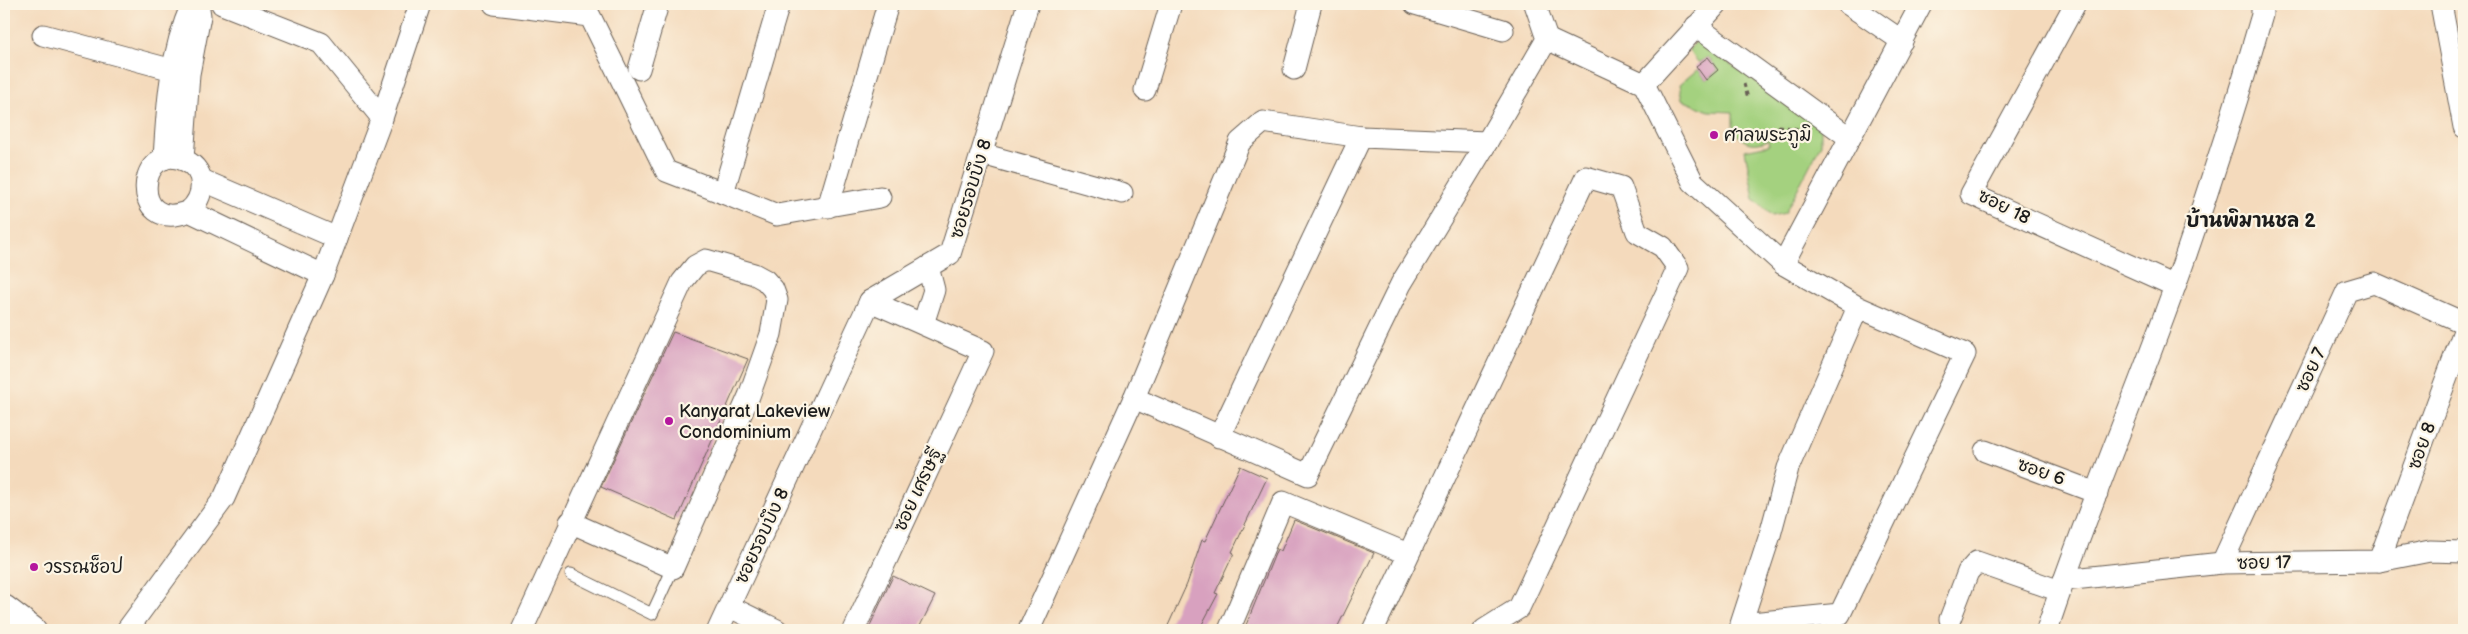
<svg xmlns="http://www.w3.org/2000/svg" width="2468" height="634" viewBox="0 0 2468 634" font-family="'Balsamiq Sans','Playpen Sans Thai',sans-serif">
  <rect width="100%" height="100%" fill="#fcf5e5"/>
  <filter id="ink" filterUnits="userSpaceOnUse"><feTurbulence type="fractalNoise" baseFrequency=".02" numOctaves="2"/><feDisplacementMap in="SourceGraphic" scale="10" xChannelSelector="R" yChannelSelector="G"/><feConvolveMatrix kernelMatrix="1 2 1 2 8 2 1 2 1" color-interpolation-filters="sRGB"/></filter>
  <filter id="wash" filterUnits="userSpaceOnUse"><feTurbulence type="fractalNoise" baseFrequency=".0096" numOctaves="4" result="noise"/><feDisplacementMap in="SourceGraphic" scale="20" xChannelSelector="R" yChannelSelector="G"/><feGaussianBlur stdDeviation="1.12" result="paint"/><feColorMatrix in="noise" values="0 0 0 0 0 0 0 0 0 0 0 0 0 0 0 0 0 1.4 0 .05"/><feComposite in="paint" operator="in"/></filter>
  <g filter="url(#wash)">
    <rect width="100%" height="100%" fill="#f4dabc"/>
    <path fill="#a4d17f" stroke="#60764e" d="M1697 41 1821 126V144L1785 213 1772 216 1754 199 1745 150 1769 145 1768 140C1753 147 1741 143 1733 128V112L1709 111 1682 100 1679 85 1698 69 1706 80 1718 70 1708 57 1699 63 1688 50Z"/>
    <g id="blocks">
      <g fill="#d8a1bf">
        <path d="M1708 57 1718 70 1706 80 1696 66Z"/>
        <path d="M673 332 748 359 677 520 601 487Z"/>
        <path d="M1240 466 1267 478 1232 552 1234 553 1215 593 1218 594 1199 630H1166L1187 584 1202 540 1205 541Z"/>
        <path d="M1294 520 1374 553 1336 630H1258L1246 625 1277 549 1281 551Z"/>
        <path d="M893 576 935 596 918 630H868Z"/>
      </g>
    </g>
  </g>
  <g filter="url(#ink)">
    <use href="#blocks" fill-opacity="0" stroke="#685e54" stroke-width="1"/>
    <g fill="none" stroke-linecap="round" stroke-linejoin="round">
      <g stroke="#685e54" stroke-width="13">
        <path id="service" d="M571 574 652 614 673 568"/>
      </g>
      <g stroke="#685e54" stroke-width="23">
        <g id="minor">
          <path d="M222 4 321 43 382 118"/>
          <path d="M494 4 590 16 666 171 723 193 779 4"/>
          <path d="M1415 4 1503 30"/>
          <path d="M1848 4 1902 41"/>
          <path d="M2075 4 1971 194 2175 286"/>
          <path d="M2441 4 2464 127"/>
          <path d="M1696 26 1850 138"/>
          <path d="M43 35 184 73"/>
          <path d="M1547 39 1644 84 1693 182 1783 264 1858 307 1965 354 1840 614 1741 624 1770 535 1788 468 1858 307"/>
          <path d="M639 69 658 4"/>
          <path d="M1294 69 1311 4"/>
          <path d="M1644 84 1717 4"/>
          <path d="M1145 90 1171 4"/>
          <path d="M982 154 1122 193"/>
          <path d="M164 159C167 106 170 54 192 4"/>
          <path d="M183 159 189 74 200 16 199 9"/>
          <path d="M202 180 337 238"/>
          <path d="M723 193 777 215 880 197"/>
          <path d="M828 207 888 4"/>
          <path d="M189 211C205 197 207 171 186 161 137 137 128 236 189 211L323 275"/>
          <path d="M1783 264 1921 4"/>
          <path d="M923 324 934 290 928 267"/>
          <path d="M1134 398 1308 475 1401 284 1487 142"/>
          <path d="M1219 437 1361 137"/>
          <path d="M1985 451 2097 493"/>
          <path d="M2379 561 2464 331"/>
          <path d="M2222 563 2347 291 2374 283 2464 323"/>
          <path d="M2064 580 2222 563 2379 561 2430 551 2464 552"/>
          <path d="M730 607 777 630"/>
          <path d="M1950 619 1968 572 1977 562 2060 591"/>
          <path d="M127 630 224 498 323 275 382 118 420 4"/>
          <path d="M522 630 682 282 695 266 706 260 754 274 765 280 773 289 777 300 771 334 749 396 673 568 570 522"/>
          <path d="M718 630 870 301 950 254 1028 4"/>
          <path d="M854 630 983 351 870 301"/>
          <path d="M1029 630 1134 398 1240 142 1263 122 1361 137 1487 142 1547 39 1535 4"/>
          <path d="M1229 630 1283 502 1408 554"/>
          <path d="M1373 630 1586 177 1621 187 1637 232 1663 247 1678 268 1519 608 1484 630"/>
          <path d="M2047 630C2085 514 2134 401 2175 286 2207 196 2236 106 2262 15V4"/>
        </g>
      </g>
      <g stroke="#685e54" stroke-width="28">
        <path id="tertiary" d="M4 608 33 630"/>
      </g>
      <g stroke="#685e54" stroke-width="3" stroke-dasharray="4 4" stroke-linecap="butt">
        <path d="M1744 84 1748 98"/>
        <path d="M1778 126 1805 130"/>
      </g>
      <use href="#service" stroke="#fff" stroke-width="11"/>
      <use href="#minor" stroke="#fff" stroke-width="21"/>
      <use href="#tertiary" stroke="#fff" stroke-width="26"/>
    </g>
  </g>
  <g fill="#b5179e" stroke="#fcf5e5" stroke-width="2">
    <circle cx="1714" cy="135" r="5"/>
    <circle cx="669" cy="421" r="5"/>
    <circle cx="34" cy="567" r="5"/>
  </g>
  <g text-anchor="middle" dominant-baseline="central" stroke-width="4.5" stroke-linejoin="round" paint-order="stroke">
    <g font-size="18" fill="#1c1c1c" stroke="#fcf5e5" text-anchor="start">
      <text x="1724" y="135">ศาลพระภูมิ</text>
      <text x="679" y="411">Kanyarat Lakeview<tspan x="679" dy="21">Condominium</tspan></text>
      <text x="44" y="567">วรรณช็อป</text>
    </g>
    <g font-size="18" fill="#1c1c1c" stroke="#fcf5e5">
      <text transform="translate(971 189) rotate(-73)">ซอยรอบบึง 8</text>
      <text transform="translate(2004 207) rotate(27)">ซอย 18</text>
      <text transform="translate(2311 370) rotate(-65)">ซอย 7</text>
      <text transform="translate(2422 446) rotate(-70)">ซอย 8</text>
      <text transform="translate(2041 472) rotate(20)">ซอย 6</text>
      <text transform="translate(918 490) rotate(-65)">ซอย เศรษฐี</text>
      <text transform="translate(762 536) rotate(-65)">ซอยรอบบึง 8</text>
      <text transform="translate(2264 563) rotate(-1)">ซอย 17</text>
    </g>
    <g font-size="19" font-weight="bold" fill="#1c1c1c" stroke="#fcf5e5">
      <text x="2251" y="221">บ้านพิมานชล 2</text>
    </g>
  </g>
  <rect width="2468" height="634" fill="none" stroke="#fcf5e5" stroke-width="20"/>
</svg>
